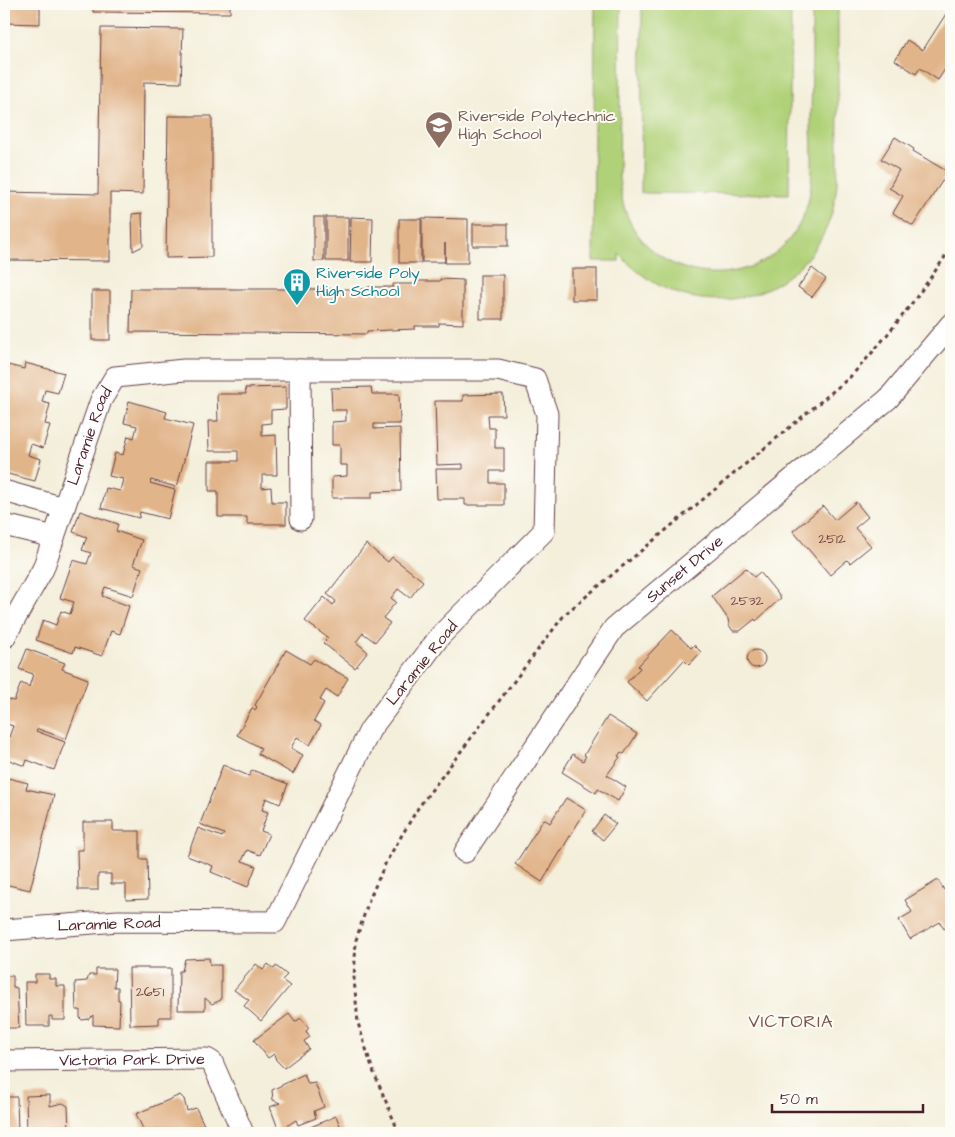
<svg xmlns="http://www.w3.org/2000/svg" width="955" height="1137" viewBox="0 0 955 1137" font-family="'Architects Daughter',sans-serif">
  <rect width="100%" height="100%" fill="#fdfcf7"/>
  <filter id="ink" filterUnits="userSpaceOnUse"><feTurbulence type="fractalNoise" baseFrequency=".02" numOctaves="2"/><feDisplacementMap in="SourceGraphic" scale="10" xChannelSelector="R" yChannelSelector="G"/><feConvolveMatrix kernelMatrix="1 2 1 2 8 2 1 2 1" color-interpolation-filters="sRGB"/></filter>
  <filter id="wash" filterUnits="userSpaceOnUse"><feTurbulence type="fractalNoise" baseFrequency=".0096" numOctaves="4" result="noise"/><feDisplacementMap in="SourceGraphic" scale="20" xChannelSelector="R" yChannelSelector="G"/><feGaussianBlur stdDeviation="1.12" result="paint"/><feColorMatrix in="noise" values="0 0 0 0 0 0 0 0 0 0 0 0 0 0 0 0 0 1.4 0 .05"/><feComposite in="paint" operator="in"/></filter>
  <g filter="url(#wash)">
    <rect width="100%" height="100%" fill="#f4efdb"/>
    <g fill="#b0d178" stroke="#7d7852">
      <path d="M595 4H621L619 178C621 194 623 209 630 222 665 290 765 290 800 223 817 192 811 152 811 118 812 80 812 42 812 4H838C838 41 838 77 838 114 837 142 840 171 835 198 828 250 783 293 731 299 686 304 649 286 619 254V261H593Z"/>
      <path d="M642 4H791L789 194 641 193Z"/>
    </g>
    <g id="blocks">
      <g fill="#e1b489">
        <path d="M4 4H40V24L4 23Z"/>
        <path d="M93 4H230V13L93 12Z"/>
        <path d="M951 6V60L938 80 920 68 916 74 895 60 907 40 923 50Z"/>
        <path d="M101 28 183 29 181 83 144 82 143 194 110 193V261L4 260V192L98 194Z"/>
        <path d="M168 116H212V257L166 258Z"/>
        <path d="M895 137 914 149 913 151 948 172 913 226 893 213 903 196 889 188 899 170 881 159Z"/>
        <path d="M142 213 143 246 133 251 132 214Z"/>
        <rect x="314" y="217" width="10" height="44"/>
        <rect x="326" y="217" width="22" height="44"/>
        <path d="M351 217 373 218 372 262H350Z"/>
        <path d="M422 218 468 219V263H445V243V262H422Z"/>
        <rect x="399" y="219" width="22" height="44"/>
        <rect x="473" y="224" width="35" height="22"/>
        <path d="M812 268 826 279 812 297 798 287Z"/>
        <rect x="572" y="269" width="25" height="31"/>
        <rect x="480" y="275" width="23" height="44"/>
        <path d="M440 279 463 280V324L439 323V326H415V329L367 331V334L130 332 131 289H368V287H393V284H416V281H440Z"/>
        <rect x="92" y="291" width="18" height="49"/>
        <path d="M25 363 64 373 58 393 45 390 42 402 50 404 45 424 50 425 43 448 31 444 28 455 41 459 35 481 4 473V364L24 369Z"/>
        <path d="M286 387V409L271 410V423L262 424V436L276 435 277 475H262V488L271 487 272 502H286V524H247V517H218V491H209V461H238V451H209L208 421H218L217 394H246L245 388Z"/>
        <path d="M371 387 372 394H399L400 424H374V429L400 428 401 491 372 492V498H332V477L347 476V465H340V445H332V422L346 421V410H332L331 388Z"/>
        <path d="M503 394 504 415H488L489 428H495V448H504V471H490V483H504V505H465V499H437L436 469H463V464L437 465 435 401H463V395Z"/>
        <path d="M129 401 167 412 165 418 193 425 177 487 151 480 150 483 175 490 168 519 140 512 139 518 101 508 106 488 120 491 123 479 109 476 115 453 123 455 128 436 134 438 137 426 124 423Z"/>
        <path d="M856 502 868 517 855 528 871 546 850 563 847 560 830 575 793 531 823 506 835 520Z"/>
        <path d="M80 511 118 524 116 531 142 540 133 565 142 568 133 596 105 587 102 596 129 606 120 634 111 631 102 656 75 647 73 653 36 640 43 620 56 625 61 611 70 614 74 602 60 598 73 560 87 564 91 553 82 550 87 537 73 532Z"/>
        <path d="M366 544 388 562 392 557 423 581 410 598 398 589 391 598 396 602 383 618 390 623 375 642 363 633 356 642 368 652 355 668 323 643 328 638 305 621 324 597 333 605 336 601 327 594Z"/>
        <path d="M746 568 754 577 760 572 781 598 756 621 755 619 740 631H733L729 625 728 619 712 596Z"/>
        <path d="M672 630 691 648 694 645 701 652 689 665 684 660 647 701 627 682 640 668 638 666Z"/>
        <path d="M27 649 65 663 62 669 88 679 66 739 38 729 36 731 65 742 54 770 27 760 25 766 4 758V735L9 737 13 726 4 723V709L7 699 14 701 21 683 29 687 33 674 19 669Z"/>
        <path d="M286 650 310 664 314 659 348 678 337 697 326 690 320 700 324 703 314 721 321 725 310 745 297 737 291 748 303 755 293 774 258 754 261 748 237 735 252 708 255 710 257 707 255 705Z"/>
        <circle cx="756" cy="659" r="9"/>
        <path d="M608 716 637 734 624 754 621 752 618 756 620 757 607 775 626 787 618 801 598 789 596 793 562 772 573 754 583 761 586 756 584 755Z"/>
        <path d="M223 765 249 776 252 770 288 784 280 804 266 798 262 810 268 812 261 831 269 834 260 855 247 850 242 861 256 866 248 887 211 872 213 866 187 856 198 828 222 837 224 834 200 824Z"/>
        <path d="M4 777 28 783 26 789 54 795 30 890 4 884Z"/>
        <path d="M566 798 586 810 542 882 515 864 544 819 550 823Z"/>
        <path d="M604 815 616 824 603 840 592 831Z"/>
        <path d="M83 822H113V831H140V859H147L148 899 126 900V884H111V874H98V890H78L77 850H83Z"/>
        <path d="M938 880 944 890 951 885V924L944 929 940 922 910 939 899 920 912 912 905 900Z"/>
        <path d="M209 958 210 965H221V1000L212 1004 205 998V1010H178L179 971H182L185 959Z"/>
        <path d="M256 964 263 970 268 964 274 969 276 966 287 975 282 980 290 986 261 1021 244 1006 249 1000 234 990Z"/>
        <path d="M129 968H171V1017H159V1024L130 1025Z"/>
        <path d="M96 969H115L114 987H118V1000H120L119 1026 93 1025V1015L89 1019 82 1020 80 1018V1010H76L75 982 87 981 89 975H96Z"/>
        <path d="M35 974H49V979H56V986H65V1020H52V1016H49V1026H26L25 982H35Z"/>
        <path d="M4 976H13V987L17 988 19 1028H4Z"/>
        <path d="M289 1014 295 1022 301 1018 309 1028 306 1031 310 1037 304 1041 309 1049 284 1068 276 1060 274 1054 268 1058 254 1040Z"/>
        <path d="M304 1074 308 1084 315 1083 324 1107 314 1111 316 1118 298 1125 296 1120 279 1131 270 1107 280 1103 273 1100 272 1090Z"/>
        <path d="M50 1095V1106L63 1103 68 1106 69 1133H27L26 1096Z"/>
        <path d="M180 1095 184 1099 187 1111 196 1108 206 1129 195 1133H145L136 1114Z"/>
        <path d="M4 1097H17L18 1133H4Z"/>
        <path d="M336 1116 343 1133H297Z"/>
      </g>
    </g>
  </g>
  <g filter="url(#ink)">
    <use href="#blocks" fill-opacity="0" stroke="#643e45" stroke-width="1"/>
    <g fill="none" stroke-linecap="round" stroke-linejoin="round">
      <g stroke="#643e45" stroke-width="23">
        <g id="minor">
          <path d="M300 370 301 519"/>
          <path d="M4 491 64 508"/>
          <path d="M4 525 54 537"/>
          <path id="s1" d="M4 638 43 569 101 400 115 377 184 370H498L535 379 547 414 544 531 440 636 370 730 275 922 118 921 4 930"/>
          <path id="s2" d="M465 852 614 628 888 399 951 324"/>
          <path id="s3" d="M4 1061 207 1059 212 1062 243 1133"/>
        </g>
      </g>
      <path stroke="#643e45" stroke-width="3" stroke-dasharray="4 4" stroke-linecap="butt" d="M399 1133 372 1068 358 1023 354 979 356 940 369 900 386 862 418 808 565 614 849 378C888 337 920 294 951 248"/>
      <use href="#minor" stroke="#fff" stroke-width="21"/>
    </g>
  </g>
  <defs>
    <g id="school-pin" transform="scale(1.4375)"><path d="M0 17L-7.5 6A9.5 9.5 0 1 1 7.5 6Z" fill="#8d6e63" stroke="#fdfcf7"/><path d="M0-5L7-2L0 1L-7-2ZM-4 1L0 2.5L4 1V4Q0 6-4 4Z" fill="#fff"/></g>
    <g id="building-pin" transform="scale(1.4375)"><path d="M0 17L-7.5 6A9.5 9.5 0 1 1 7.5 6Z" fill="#0f9aa8" stroke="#fdfcf7"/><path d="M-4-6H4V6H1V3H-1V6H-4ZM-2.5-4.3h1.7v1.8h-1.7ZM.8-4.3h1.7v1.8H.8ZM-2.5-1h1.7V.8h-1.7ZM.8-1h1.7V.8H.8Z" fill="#fff"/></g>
  </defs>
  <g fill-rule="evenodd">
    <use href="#school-pin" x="439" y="125"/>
    <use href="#building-pin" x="297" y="282"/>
  </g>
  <g text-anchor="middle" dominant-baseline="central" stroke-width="4" stroke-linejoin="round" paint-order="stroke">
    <g font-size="14" fill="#704442">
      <text x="832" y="539">2512</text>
      <text x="747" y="601">2532</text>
      <text x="150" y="992">2651</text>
    </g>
    <g font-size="16" fill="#785e54" stroke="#fdfcf7" text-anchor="start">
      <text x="458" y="116">Riverside Polytechnic<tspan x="458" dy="18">High School</tspan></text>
    </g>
    <g font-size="16" fill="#0d838f" stroke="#fdfcf7" text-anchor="start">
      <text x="316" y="273">Riverside Poly<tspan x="316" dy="18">High School</tspan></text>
    </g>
    <g font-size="16" fill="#4a1f2b" stroke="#fdfcf7">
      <text stroke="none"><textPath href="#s1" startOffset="220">Laramie Road</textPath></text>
      <text stroke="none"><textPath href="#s2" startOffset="361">Sunset Drive</textPath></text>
      <text transform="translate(422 663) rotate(-51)">Laramie Road</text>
      <text transform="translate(109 924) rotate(-2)">Laramie Road</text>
      <text stroke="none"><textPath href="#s3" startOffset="128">Victoria Park Drive</textPath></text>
    </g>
    <g font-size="18" letter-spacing="1" fill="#7f534c" stroke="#fdfcf7">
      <text x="791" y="1021">VICTORIA</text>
    </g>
  </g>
  <rect width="955" height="1137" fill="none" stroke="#fdfcf7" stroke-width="20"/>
  <path d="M772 1104v8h151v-8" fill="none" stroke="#4a1f2b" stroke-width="2.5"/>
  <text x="780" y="1104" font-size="15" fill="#4a1f2b" stroke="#fdfcf7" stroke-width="4" paint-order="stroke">50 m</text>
</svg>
